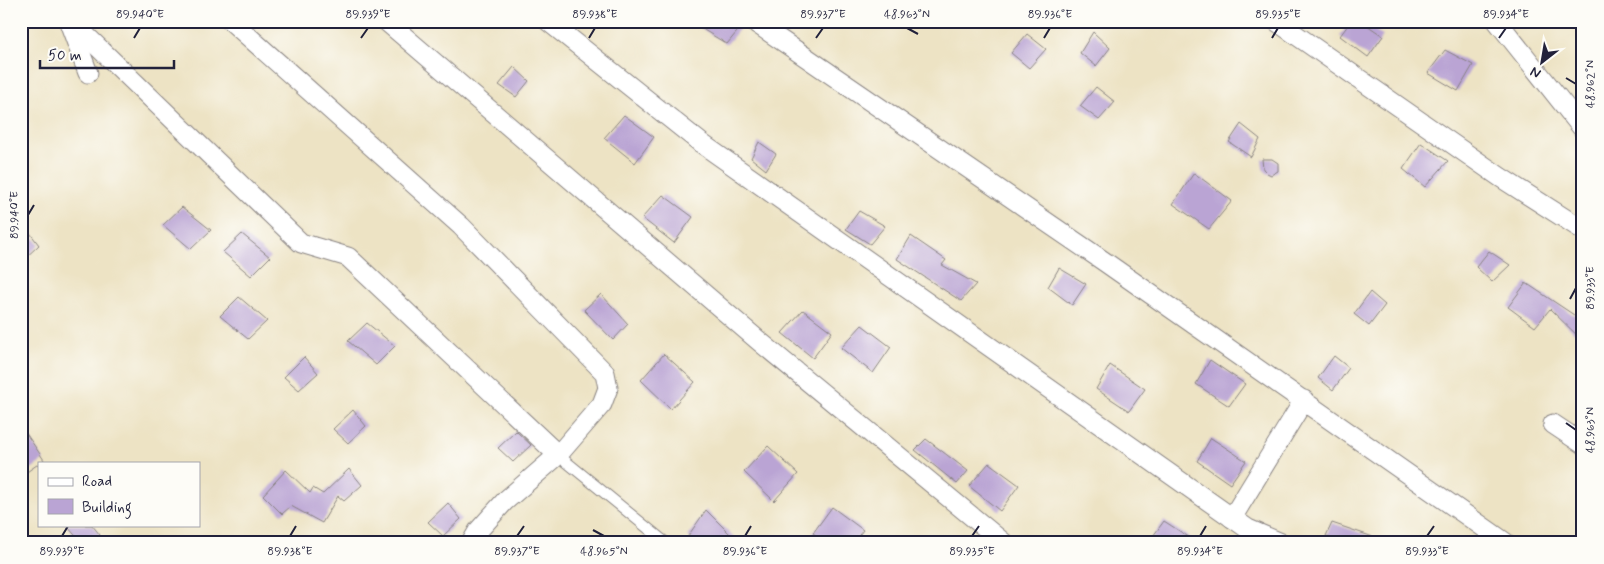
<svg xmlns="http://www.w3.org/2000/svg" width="1604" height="564" viewBox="0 0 1604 564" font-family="Mynerve,sans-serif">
  <rect width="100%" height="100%" fill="#fdfcf7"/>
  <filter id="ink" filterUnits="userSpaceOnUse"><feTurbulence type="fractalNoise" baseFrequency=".02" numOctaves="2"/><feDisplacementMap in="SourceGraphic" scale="10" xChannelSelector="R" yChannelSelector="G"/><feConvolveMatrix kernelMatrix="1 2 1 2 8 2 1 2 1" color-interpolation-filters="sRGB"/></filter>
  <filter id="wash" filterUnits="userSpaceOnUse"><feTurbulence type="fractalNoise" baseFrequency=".0096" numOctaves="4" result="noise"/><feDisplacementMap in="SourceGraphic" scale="20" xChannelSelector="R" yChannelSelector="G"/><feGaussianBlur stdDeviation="1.12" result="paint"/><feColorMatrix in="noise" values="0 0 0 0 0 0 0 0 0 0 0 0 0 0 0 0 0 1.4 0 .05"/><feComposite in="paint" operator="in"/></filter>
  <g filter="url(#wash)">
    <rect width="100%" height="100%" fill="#ede3c4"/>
    <g id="blocks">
      <g fill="#baa4d4">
        <path d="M689 21H732L741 27 727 44Z"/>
        <path d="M1351 21H1361L1383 36 1368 57 1340 36Z"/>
        <path d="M1093 32 1110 48 1096 66 1080 53Z"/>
        <path d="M1027 34 1046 49 1029 68 1011 53Z"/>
        <path d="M1445 50 1473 65 1458 91 1428 73Z"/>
        <path d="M514 67 529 81 516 97 499 85Z"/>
        <path d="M1096 87 1115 102 1099 120 1080 106Z"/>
        <path d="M624 115 654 137 635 163 604 138Z"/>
        <path d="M1241 124 1260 139 1251 157 1229 142Z"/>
        <path d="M759 142 776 154 766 170 751 158Z"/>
        <path d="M1421 143 1448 161 1425 187 1403 169Z"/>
        <path d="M1262 159H1272L1278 163V171L1271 175 1267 173 1263 169Z"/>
        <path d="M1194 173 1232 201 1209 229 1173 204Z"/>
        <path d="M663 195 693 217 674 243 642 218Z"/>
        <path d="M182 207 211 230 191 249 163 225Z"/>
        <path d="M859 211 885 226 870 244 846 229Z"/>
        <path d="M21 221 39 245 21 262Z"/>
        <path d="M242 234 270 257 251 276 223 252Z"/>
        <path d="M911 236 946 260 942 265 976 284 961 301 897 259Z"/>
        <path d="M1489 251 1510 265 1492 282 1476 267Z"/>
        <path d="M1059 268 1086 284 1072 305 1048 287Z"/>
        <path d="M1526 283 1574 315 1583 307V341L1550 309 1535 327 1508 307Z"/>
        <path d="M1370 292 1385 305 1369 326 1354 314Z"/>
        <path d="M601 294 628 324 613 340 584 310Z"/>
        <path d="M239 297 267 321 248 339 220 316Z"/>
        <path d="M803 310 832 332 813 358 782 333Z"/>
        <path d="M367 323 395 346 376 365 348 341Z"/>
        <path d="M862 325 891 347 873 373 841 348Z"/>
        <path d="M664 354 695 382 671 409 641 380Z"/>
        <path d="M1334 356 1349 368 1333 390 1318 378Z"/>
        <path d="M304 357 318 373 299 390 284 377Z"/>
        <path d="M1210 360 1245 384 1229 406 1196 384Z"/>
        <path d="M1110 365 1145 389 1129 411 1096 389Z"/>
        <path d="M353 410 366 426 348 443 333 429Z"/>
        <path d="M21 426 44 460 21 476Z"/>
        <path d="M516 431 531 445 513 462 498 448Z"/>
        <path d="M1211 438 1246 461 1230 484 1197 461Z"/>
        <path d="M926 439 968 471 957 484 915 450Z"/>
        <path d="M768 446 798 474 774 501 744 472Z"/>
        <path d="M989 463 1019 485 1000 511 969 486Z"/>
        <path d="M349 469 362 485 344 501 338 496 322 523 291 506 282 514 263 495 286 470 310 493 313 488 323 494Z"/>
        <path d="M448 503 461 519 443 536 428 522Z"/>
        <path d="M832 507 863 530 853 543H826L813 533Z"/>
        <path d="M706 510 739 543H695L688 536Z"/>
        <path d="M1164 521 1198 543H1148Z"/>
        <path d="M1332 523 1382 540V543H1338L1326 536Z"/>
        <path d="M66 525H92L100 535 91 543H82Z"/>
      </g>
    </g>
  </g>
  <g filter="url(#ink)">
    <use href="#blocks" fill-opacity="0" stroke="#888280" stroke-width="1"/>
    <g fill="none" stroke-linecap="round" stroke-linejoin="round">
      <g stroke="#888280" stroke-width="12">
        <path id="service" d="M558 455 666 543"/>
      </g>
      <g stroke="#888280" stroke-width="21">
        <g id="minor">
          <path d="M71 21 301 243 348 257 558 455"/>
          <path d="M231 21 461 226 605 373 608 388 602 404 558 455 505 501 478 531 471 543"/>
          <path d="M386 21 759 341 1004 543"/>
          <path d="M548 21 701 143 1248 529 1281 543"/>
          <path d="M753 21 1105 262 1506 543"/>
          <path d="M1276 21 1500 177 1583 230"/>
          <path d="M1497 21 1583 129"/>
          <path d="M69 22 88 73"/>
          <path d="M1553 424 1583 444"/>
          <path d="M1232 518 1304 400"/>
        </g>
      </g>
      <use href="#service" stroke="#fff" stroke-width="10"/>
      <use href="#minor" stroke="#fff" stroke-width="19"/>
    </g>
  </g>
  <path fill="none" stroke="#22223b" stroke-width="2" d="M907 28 918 34M134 38 140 28M361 38 368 28M589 38 595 28M816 38 823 28M1044 38 1050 28M1272 38 1278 28M1499 38 1506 28M1566 78 1576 84M28 215 34 205M1570 299 1576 288M1566 423 1576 430M593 530 604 536M62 536 68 526M290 536 296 526M517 536 524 526M745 536 751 526M972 536 979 526M1200 536 1206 526M1427 536 1434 526"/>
  <rect width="1604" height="564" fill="none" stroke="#fdfcf7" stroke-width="55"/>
  <rect x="38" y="462" width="162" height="65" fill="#fdfcf7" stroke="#a5a5ac"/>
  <rect x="48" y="478" width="25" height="8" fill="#ffffff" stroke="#a5a5ac"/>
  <text x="82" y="486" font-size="15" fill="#22223b">Road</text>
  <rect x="48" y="499" width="25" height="15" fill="#baa4d4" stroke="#a5a5ac"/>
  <text x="82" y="512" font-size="15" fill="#22223b">Building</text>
  <g transform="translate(1542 62) rotate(211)" stroke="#fdfcf7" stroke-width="4" paint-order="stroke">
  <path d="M0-4L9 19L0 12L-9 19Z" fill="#22223b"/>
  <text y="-8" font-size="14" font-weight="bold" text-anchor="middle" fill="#22223b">N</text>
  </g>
  <path d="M40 60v8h134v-8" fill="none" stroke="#22223b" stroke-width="2.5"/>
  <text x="48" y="60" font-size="15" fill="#22223b" stroke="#fdfcf7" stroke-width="4" paint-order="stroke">50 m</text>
  <rect x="28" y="28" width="1548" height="508" fill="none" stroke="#22223b" stroke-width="2"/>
  <g font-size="12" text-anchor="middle" fill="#22223b">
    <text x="140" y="18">89.940°E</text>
    <text x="368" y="18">89.939°E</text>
    <text x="595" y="18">89.938°E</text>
    <text x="823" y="18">89.937°E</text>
    <text x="907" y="18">48.963°N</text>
    <text x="1050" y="18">89.936°E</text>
    <text x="1278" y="18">89.935°E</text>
    <text x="1506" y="18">89.934°E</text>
    <text transform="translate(1590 84) rotate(-90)" y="4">48.962°N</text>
    <text transform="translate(14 215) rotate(-90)" y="4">89.940°E</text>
    <text transform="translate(1590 288) rotate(-90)" y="4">89.933°E</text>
    <text transform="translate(1590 430) rotate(-90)" y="4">48.963°N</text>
    <text x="62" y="555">89.939°E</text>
    <text x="290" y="555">89.938°E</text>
    <text x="517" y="555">89.937°E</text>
    <text x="604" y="555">48.965°N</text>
    <text x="745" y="555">89.936°E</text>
    <text x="972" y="555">89.935°E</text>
    <text x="1200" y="555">89.934°E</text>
    <text x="1427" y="555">89.933°E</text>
  </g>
</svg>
